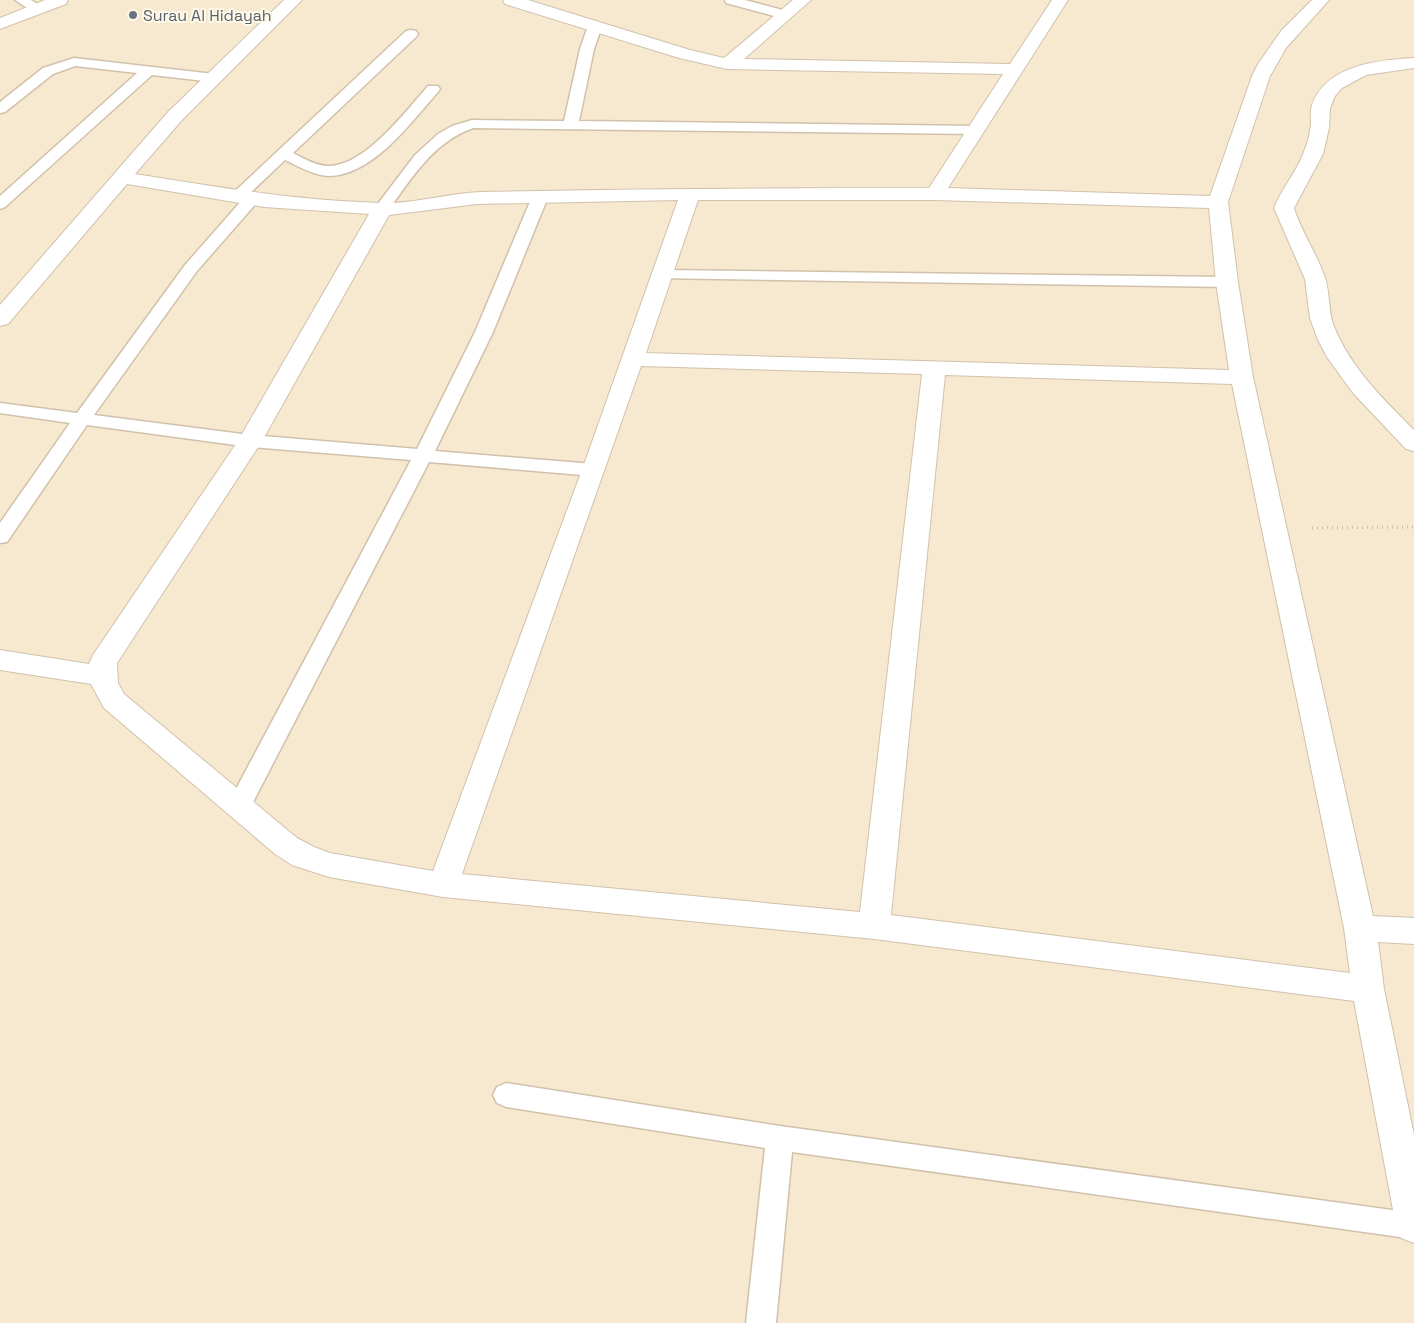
<svg xmlns="http://www.w3.org/2000/svg" width="1414" height="1323" viewBox="0 0 1414 1323" font-family="'Space Grotesk',sans-serif">
  <rect width="100%" height="100%" fill="#fef6e2"/>
  <rect fill="#f6e9d0" x="0" y="0" width="1414" height="1323"/>
  <g fill="none" stroke-linecap="round" stroke-linejoin="round">
    <g stroke="#d1c1ab" stroke-width="3">
      <g id="lane">
        <path d="M15 0H31L45 9 43 12H33Z"/>
        <path d="M725 0H745L790 12 792 15 785 19 726 3Z"/>
        <path d="M595 22 602 26 594 49 579 121 976 126 981 127 983 130 981 133 976 134 473 128C433 142 411 179 387 212H377L374 209 415 155 438 134 452 126 472 120 564 121 580 49 588 26Z"/>
        <path d="M411 30 416 31 418 34 416 37 293 153C303 158 316 166 328 166 364 167 406 111 428 86H438L440 89 438 92C411 122 373 176 328 176 313 175 298 166 285 160L247 196H257L260 199 197 271 94 415 250 435 417 449 475 332 532 197 535 194H545L548 197 493 332 435 451 594 464 601 466 603 470 601 474 594 476 429 462 251 806 247 812 239 815 231 812 227 806 411 460 250 447 87 425 7 542 0 543V523L70 423 0 413V403L77 413 185 265 243 199H233L230 196 233 193 406 31Z"/>
        <path d="M74 58 214 74 221 78 214 82 152 75 5 207 0 209V196L137 73 75 66 53 74 5 112 0 113V102L43 68Z"/>
        <path d="M662 270 1227 277 1233 279 1235 282 1233 285 1227 287 656 278 654 275 656 272Z"/>
        <path d="M506 1083 780 1126 1414 1213V1239L792 1152 776 1323H746L765 1148 506 1107 497 1103 493 1095 497 1087Z"/>
      </g>
    </g>
    <g stroke="#d1c1ab" stroke-width="2">
      <g id="street">
        <path d="M284 0H302L182 120 135 174C217 187 299 201 381 203 415 204 448 193 481 192 630 189 780 188 929 188L1003 74 727 69 679 58 505 4 503 0H528L690 50 724 58 793 0H811L744 59 1010 64 1052 0H1068L948 188 1210 196 1252 76 1258 64 1281 31 1312 0H1329L1286 48 1270 76 1228 202 1238 282 1253 377 1373 916 1414 918V944L1378 942 1384 989 1414 1135V1243L1401 1238 1396 1226 1354 1001 874 939 443 897 329 877 292 865 275 854 104 708 91 684 0 670V650L89 664 93 655 238 441 369 214 264 207 127 184 8 324 0 326V305L168 112ZM678 200 582 470 433 871 330 853 314 847 297 838 124 694 118 683 117 663 262 441 389 215 477 204ZM698 200H935L1209 208 1216 282 1229 370 646 353ZM641 366 922 374 860 912 462 874ZM945 375 1232 384 1344 928 1350 973 891 915Z"/>
        <path d="M1414 58V68L1366 75 1342 88 1335 96 1330 108 1329 128 1323 154 1294 208C1301 231 1316 252 1324 275 1330 290 1328 308 1333 324 1349 366 1383 399 1414 430V451L1406 449 1353 393 1327 357 1318 340 1310 318 1305 279 1274 208C1281 189 1296 173 1303 154 1307 145 1310 134 1311 124 1311 118 1310 111 1312 105 1326 65 1378 60 1414 58Z"/>
      </g>
    </g>
    <g stroke="#d3bfa5" stroke-width="2">
      <path id="secondary" d="M45 0H68L66 4 0 29V18Z"/>
    </g>
    <path stroke="#d9ba9b" stroke-width="3" stroke-dasharray="1 4" stroke-linecap="butt" d="M1312 528 1414 527"/>
    <use href="#lane" fill="#fff" fill-rule="evenodd"/>
    <use href="#street" fill="#fff" fill-rule="evenodd"/>
    <use href="#secondary" fill="#fff" fill-rule="evenodd"/>
  </g>
  <circle fill="#6b7280" stroke="#fff9e9" stroke-width="2" cx="133" cy="15" r="5"/>
  <g text-anchor="middle" dominant-baseline="central" stroke-width="4" stroke-linejoin="round" paint-order="stroke">
    <g font-size="16" fill="#5b616d" stroke="#fff9e9" text-anchor="start">
      <text x="143" y="15">Surau Al Hidayah</text>
    </g>
  </g>
</svg>
